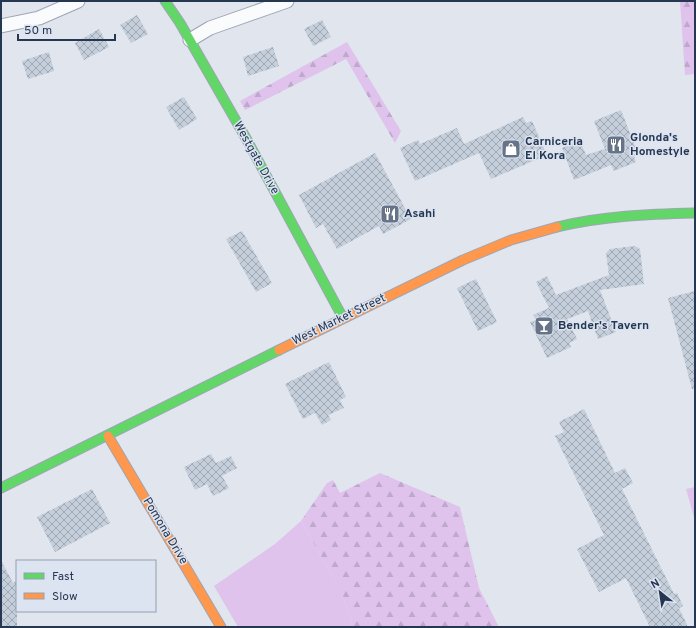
<svg xmlns="http://www.w3.org/2000/svg" width="696" height="628" viewBox="0 0 696 628" font-family="Overpass,sans-serif">
  <defs>
    <pattern id="forest-firs" width="22" height="20" patternUnits="userSpaceOnUse"><rect width="22" height="20" fill="#dfc3ec"/><path d="M5 1l3.5 6h-7zM16 11l3.5 6h-7z" fill="#bfa8cc"/></pattern>
    <pattern id="building-cross-hatch" width="8" height="8" patternUnits="userSpaceOnUse"><rect width="8" height="8" fill="#c5cedb"/><path d="M0 0l8 8M0 8l8-8" fill="none" stroke="#a0a8b4"/></pattern>
  </defs>
  <rect width="100%" height="100%" fill="#e1e5ed"/>
  <path fill="#dfc3ec" d="M301 521 342 593 352 624 350 627H238L214 586 275 544Z"/>
  <g fill="url(#forest-firs)">
    <path d="M680 1H695V74L685 75Z"/>
    <path d="M347 42 401 131 395 143 346 59 245 110 240 101Z"/>
    <path d="M380 473 460 507 479 588 499 627H350L352 624 342 593 301 521 327 483 333 480 340 493Z"/>
    <path d="M695 487V521L686 489Z"/>
  </g>
  <g fill="url(#building-cross-hatch)">
    <path d="M137 15 148 34 131 43 120 25Z"/>
    <path d="M322 20 331 37 313 46 304 29Z"/>
    <path d="M99 29 109 47 84 60 75 43Z"/>
    <path d="M273 47 279 66 248 76 243 57Z"/>
    <path d="M49 52 54 71 28 79 22 61Z"/>
    <path d="M184 97 197 119 179 130 166 107Z"/>
    <path d="M621 110 638 154 634 156 636 162 614 171 611 165 574 180 562 148 580 141 586 155 605 149 594 121Z"/>
    <path d="M523 117 526 123 532 121 547 155 491 179 479 153 415 181 400 148 418 140 420 144 457 128 464 144Z"/>
    <path d="M375 153 411 219 383 234 379 226 337 249 323 224 316 228 299 195Z"/>
    <path d="M242 231 272 283 256 292 226 239Z"/>
    <path d="M635 246 640 249 644 284 600 290 616 332 598 339 588 311 567 319 577 339 569 343 571 347 547 358 530 322 536 320 533 315 549 308 536 282 547 276 556 295 609 275 606 253 610 249Z"/>
    <path d="M476 279 497 322 478 331 457 288Z"/>
    <path d="M695 291V389H692L668 298Z"/>
    <path d="M329 362 346 397 340 400 344 408 328 415 331 420 322 425 315 413 303 419 285 384Z"/>
    <path d="M584 409 615 473 625 468 633 483 622 489 674 594 677 593 683 606 679 608 688 627H650L626 578 599 592 577 549 604 535 555 436 564 432 559 422Z"/>
    <path d="M211 454 216 463 231 456 237 468 222 476 229 488 213 496 207 484 195 490 184 467Z"/>
    <path d="M92 489 110 523 55 552 37 517Z"/>
    <path d="M1 560 13 583 17 580V627H1Z"/>
  </g>
  <g fill="none" stroke-linecap="round" stroke-linejoin="round">
    <g stroke="#9da6b5" stroke-width="15">
      <g id="street">
        <path d="M1 26 39 18 78 1"/>
        <path d="M190 40 210 28 287 1"/>
      </g>
    </g>
    <g stroke="#9da6b5" stroke-width="11">
      <g id="fast">
        <path d="M165 1 180 23 247 140 343 318"/>
        <path d="M557 227C602 216 649 214 695 213"/>
        <path d="M1 488 279 350"/>
      </g>
    </g>
    <g stroke="#9da6b5" stroke-width="11">
      <g id="slow">
        <path d="M279 350 463 260 511 240 557 227"/>
        <path d="M108 436 221 627"/>
      </g>
    </g>
    <use href="#street" stroke="#fafbfc" stroke-width="13"/>
    <use href="#fast" stroke="#63d668" stroke-width="9"/>
    <use href="#slow" stroke="#ff974d" stroke-width="9"/>
  </g>
  <defs>
    <g id="restaurant-square" transform="scale(1)"><rect x="-9" y="-9" width="18" height="18" rx="4" fill="#677488" stroke="#dce4f2"/><path d="M-5-6h1v4h1v-4h1v4h1v-4h1v5L-1.5 .5V6h-2V.5L-5-1ZM5-6V6H3V1.5H1.5Q1.5-4 5-6Z" fill="#fff"/></g>
    <g id="shop-square" transform="scale(1)"><rect x="-9" y="-9" width="18" height="18" rx="4" fill="#677488" stroke="#dce4f2"/><path d="M-5-2.5h2.3a2.7 3.5 0 0 1 5.4 0H5L5.5 6h-11ZM-1.5-2.5h3a1.5 2.3 0 0 0-3 0Z" fill="#fff"/></g>
    <g id="bar-square" transform="scale(1)"><rect x="-9" y="-9" width="18" height="18" rx="4" fill="#677488" stroke="#dce4f2"/><path d="M-6-5H6L.8 .8V4.5H3.5V6h-7V4.5H-.8V.8Z" fill="#fff"/></g>
  </defs>
  <g fill-rule="evenodd">
    <use href="#restaurant-square" x="616" y="145"/>
    <use href="#shop-square" x="511" y="149"/>
    <use href="#restaurant-square" x="390" y="214"/>
    <use href="#bar-square" x="544" y="326"/>
  </g>
  <g text-anchor="middle" dominant-baseline="central" stroke-width="3" stroke-linejoin="round" paint-order="stroke">
    <g font-size="12" font-weight="bold" fill="#263751" stroke="#dce4f2" text-anchor="start">
      <text x="630" y="138">Glonda's<tspan x="630" dy="14">Homestyle</tspan></text>
      <text x="525" y="142">Carniceria<tspan x="525" dy="14">El Kora</tspan></text>
      <text x="404" y="214">Asahi</text>
      <text x="558" y="326">Bender's Tavern</text>
    </g>
    <g font-size="12" fill="#263751" stroke="#dce4f2">
      <text transform="translate(256 158) rotate(61)">Westgate Drive</text>
      <text transform="translate(339 320) rotate(-26)">West Market Street</text>
      <text transform="translate(165 531) rotate(59)">Pomona Drive</text>
    </g>
  </g>
  <rect width="696" height="628" fill="none" stroke="#263751" stroke-width="4"/>
  <rect x="16" y="560" width="140" height="52" fill="#dce4f2" stroke="#939fb2"/>
  <rect x="24" y="573" width="20" height="6" fill="#63d668" stroke="#939fb2"/>
  <text x="52" y="580" font-size="12" fill="#263751">Fast</text>
  <rect x="24" y="593" width="20" height="6" fill="#ff974d" stroke="#939fb2"/>
  <text x="52" y="600" font-size="12" fill="#263751">Slow</text>
  <g transform="translate(660 592) rotate(330)" stroke="#dce4f2" stroke-width="3" paint-order="stroke">
  <path d="M0-3L7 15L0 10L-7 15Z" fill="#263751"/>
  <text y="-6" font-size="11" font-weight="bold" text-anchor="middle" fill="#263751">N</text>
  </g>
  <path d="M18 34v6h97v-6" fill="none" stroke="#263751" stroke-width="2"/>
  <text x="24" y="34" font-size="12" fill="#263751" stroke="#dce4f2" stroke-width="3" paint-order="stroke">50 m</text>
</svg>
